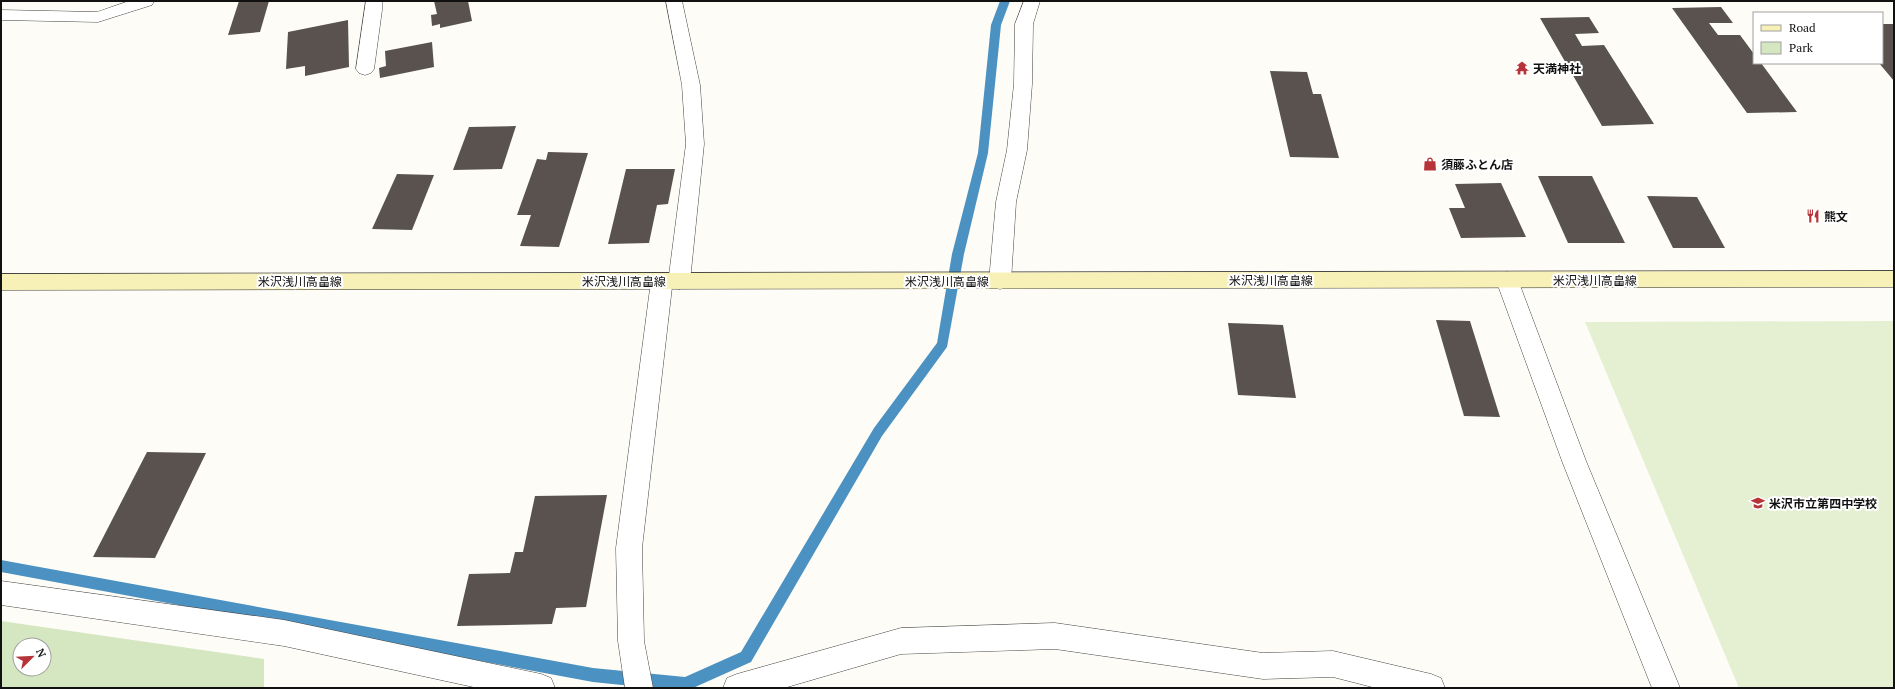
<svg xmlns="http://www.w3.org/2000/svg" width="1895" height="689" viewBox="0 0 1895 689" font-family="'PT Serif','Noto Sans JP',serif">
  <rect width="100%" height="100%" fill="#fefcf6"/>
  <path fill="#d4e7c1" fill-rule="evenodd" d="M1 621 264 659V688H1ZM20 645H44V669H20Z"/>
  <path fill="#e5efd2" d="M1894 321V688H1739L1585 322Z"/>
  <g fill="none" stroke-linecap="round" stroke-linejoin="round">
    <path fill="#4b92c2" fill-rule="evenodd" d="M1000 1H1010L1001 25 988 153 964 254 947 347 882 436 751 662 693 688H651L593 682 1 572V560L593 668 685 677 741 652 874 428 937 343 952 254 978 153 991 25Z"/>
  </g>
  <g fill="#59524e">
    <path d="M239 1H269L260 32 228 35Z"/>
    <path d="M434 1H468L472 21 440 28V24L432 26 431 15 437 14Z"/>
    <path d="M1721 7 1733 23H1709L1718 35H1740L1754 54V63H1761L1797 112 1747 113 1672 8Z"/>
    <path d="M1589 17 1599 33 1575 34 1582 46 1604 45 1654 124 1602 126 1540 18Z"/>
    <path d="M348 20 349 67 305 76V66L286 69 288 32Z"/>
    <path d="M1882 24H1894V81L1879 63H1882Z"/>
    <path d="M432 42 434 67 380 78 379 68 386 66 385 51Z"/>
    <path d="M1270 71 1307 72 1313 94H1321L1339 158 1290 157Z"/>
    <path d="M516 126 502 169 453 170 469 127Z"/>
    <path d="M548 152 588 153 559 247 520 246 531 215H517L537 159 546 160Z"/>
    <path d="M626 169H675L668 204 657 205 649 243 608 244Z"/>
    <path d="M397 174 434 175 412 230 372 229Z"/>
    <path d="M1538 176H1592L1625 243H1568Z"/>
    <path d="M1501 183 1526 237 1461 238 1449 208H1465L1455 184Z"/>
    <path d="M1647 196 1697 197 1725 248H1673Z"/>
    <path d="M1436 320 1470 321 1500 417 1464 416Z"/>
    <path d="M1228 323 1283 325 1296 398 1238 395Z"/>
    <path d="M147 452 206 453 155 558 93 557Z"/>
    <path d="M607 495 586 607 556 608 552 624 457 626 469 574 510 573 515 552H523L535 496Z"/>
  </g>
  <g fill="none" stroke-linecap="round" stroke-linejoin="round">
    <g stroke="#444" stroke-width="1">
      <g id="minor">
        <path d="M129 1H154L152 5 98 22 1 20V10L97 12Z"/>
        <path d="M366 1H382V10L374 69 371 73 365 75 359 73 356 69Z"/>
        <path d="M666 1H682L700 85 704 144 690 281 686 287 679 289 672 287 642 548 644 641 653 688H625L618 641 616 548 651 281 655 275 662 273 669 275 686 144 682 85Z"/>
        <path d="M1024 1H1040L1033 24 1032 84 1027 150 1016 202 1011 281 1007 287 1000 289 993 287 989 281 996 202 1007 150 1014 84 1015 24Z"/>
        <path d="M1 581 284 620 541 674 551 678 555 688H478L284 646 1 605Z"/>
        <path d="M1055 623 1263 653 1333 651 1431 674 1441 678 1445 688H1376L1333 677 1263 679 1055 649 901 654 784 688H723L727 678 737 674 901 628Z"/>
      </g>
    </g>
    <g stroke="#444" stroke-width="1">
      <path id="tertiary" d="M1507 272 1514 274 1518 280 1586 461 1680 688H1652L1562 461 1496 280 1500 274Z"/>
    </g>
    <g stroke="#333" stroke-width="1">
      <path id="secondary" d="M1894 271V287L1 290V274Z"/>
    </g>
    <use href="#minor" fill="#fff" fill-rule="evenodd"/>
    <use href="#tertiary" fill="#fff" fill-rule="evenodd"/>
    <use href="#secondary" fill="#f8f1b7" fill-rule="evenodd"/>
  </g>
  <defs>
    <g id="temple-bare" transform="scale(1.08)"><path d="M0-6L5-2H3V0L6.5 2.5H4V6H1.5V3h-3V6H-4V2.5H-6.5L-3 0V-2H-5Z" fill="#b63439" stroke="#fff" stroke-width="2.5" paint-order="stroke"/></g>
    <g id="shop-bare" transform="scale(1.08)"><path d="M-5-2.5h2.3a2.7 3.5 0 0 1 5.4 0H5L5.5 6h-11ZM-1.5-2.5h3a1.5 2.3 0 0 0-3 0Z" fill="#b63439" stroke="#fff" stroke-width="2.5" paint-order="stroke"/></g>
    <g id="restaurant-bare" transform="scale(1.08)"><path d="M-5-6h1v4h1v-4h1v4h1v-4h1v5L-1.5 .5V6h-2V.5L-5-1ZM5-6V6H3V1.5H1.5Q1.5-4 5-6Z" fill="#b63439" stroke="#fff" stroke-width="2.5" paint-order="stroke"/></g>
    <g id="school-bare" transform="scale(1.08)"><path d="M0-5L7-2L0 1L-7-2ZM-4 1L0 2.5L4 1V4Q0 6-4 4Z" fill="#b63439" stroke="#fff" stroke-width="2.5" paint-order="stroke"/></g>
  </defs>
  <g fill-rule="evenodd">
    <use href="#temple-bare" x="1522" y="68"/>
    <use href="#shop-bare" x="1430" y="164"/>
    <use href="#restaurant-bare" x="1813" y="216"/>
    <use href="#school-bare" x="1758" y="503"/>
  </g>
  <g text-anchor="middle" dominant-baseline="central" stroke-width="4" stroke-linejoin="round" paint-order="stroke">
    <g font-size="12" font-weight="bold" fill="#111" stroke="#fff" text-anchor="start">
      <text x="1533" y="68">天満神社</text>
      <text x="1441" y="164">須藤ふとん店</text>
      <text x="1824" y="216">熊文</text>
      <text x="1769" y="503">米沢市立第四中学校</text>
    </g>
    <g font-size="12" fill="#111" stroke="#fff">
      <text x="1271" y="280">米沢浅川高畠線</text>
      <text x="1595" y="280">米沢浅川高畠線</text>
      <text x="300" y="281">米沢浅川高畠線</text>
      <text x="624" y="281">米沢浅川高畠線</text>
      <text x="947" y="281">米沢浅川高畠線</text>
    </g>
  </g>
  <rect width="1895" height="689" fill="none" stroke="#111111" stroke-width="4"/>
  <rect x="1753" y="12" width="130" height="52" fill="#ffffff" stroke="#a0a0a0"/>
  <rect x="1761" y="25" width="20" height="6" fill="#f8f1b7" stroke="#a0a0a0"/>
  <text x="1789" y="32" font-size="12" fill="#111111">Road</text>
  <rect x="1761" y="42" width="20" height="12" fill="#d4e7c1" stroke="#a0a0a0"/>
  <text x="1789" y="52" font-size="12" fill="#111111">Park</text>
  <g transform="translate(32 657) rotate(66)"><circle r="19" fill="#ffffff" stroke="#a0a0a0"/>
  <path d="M0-3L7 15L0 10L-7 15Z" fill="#b63439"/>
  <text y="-6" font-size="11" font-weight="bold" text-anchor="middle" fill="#111111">N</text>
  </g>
</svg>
